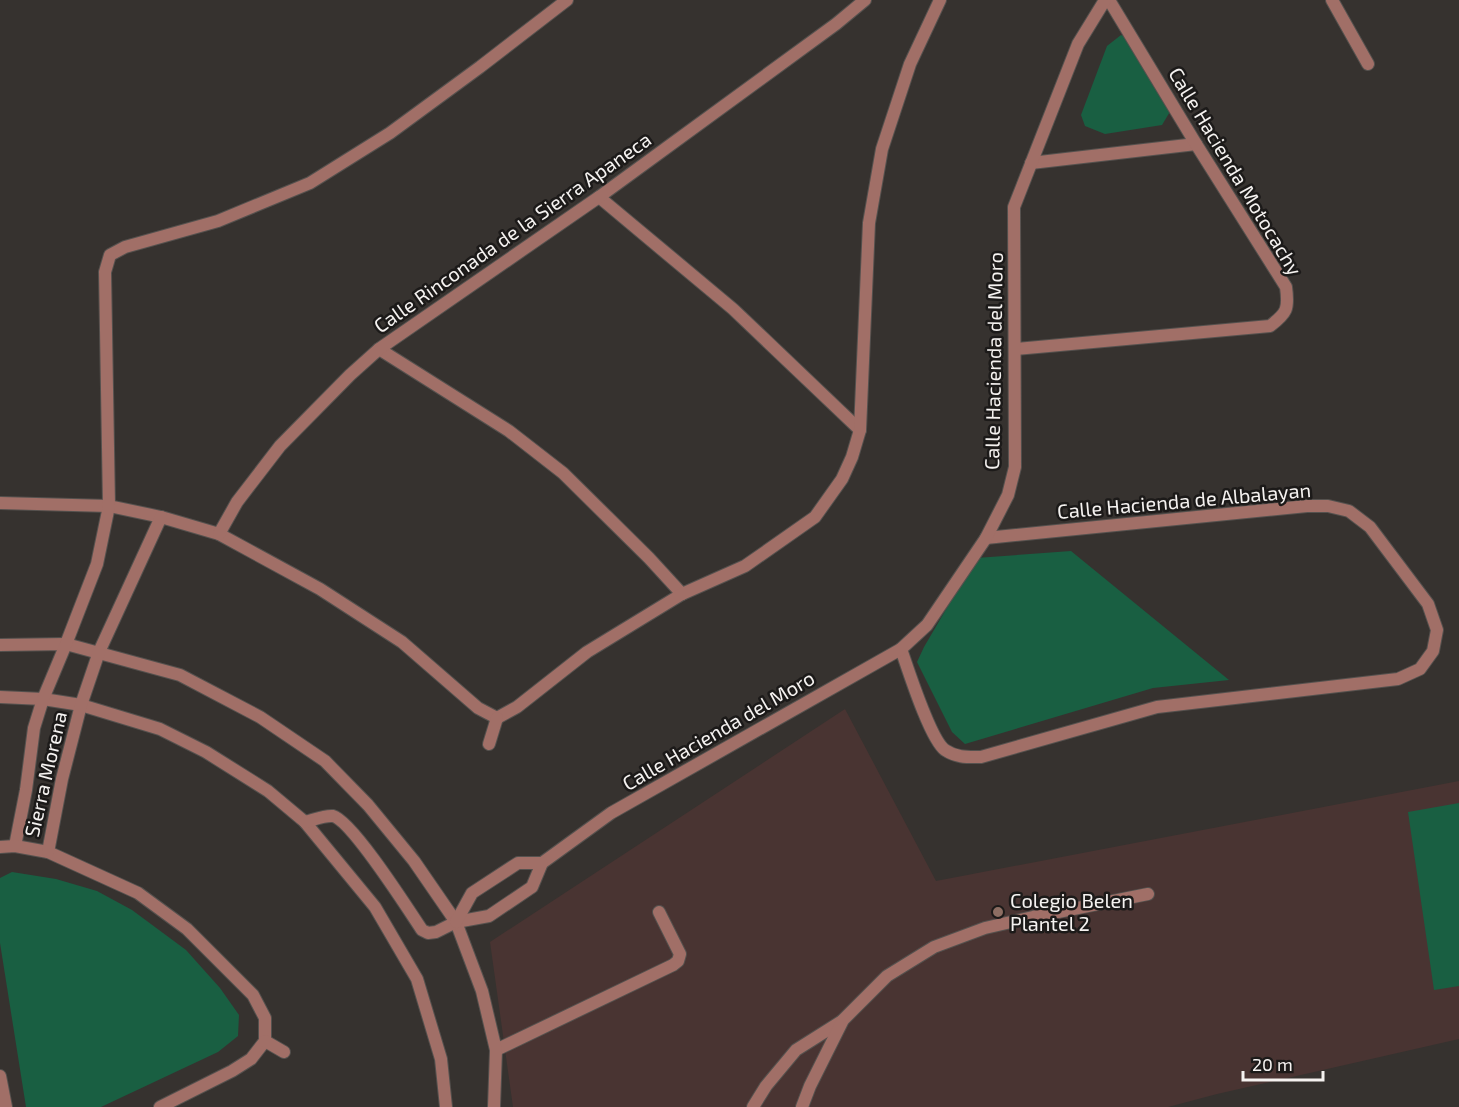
<svg xmlns="http://www.w3.org/2000/svg" width="1459" height="1107" viewBox="0 0 1459 1107" font-family="'Exo 2',sans-serif">
  <rect width="100%" height="100%" fill="#36322f"/>
  <path fill="#493432" d="M845 709 936 881 1459 781V1039L1217 1094 1168 1107H513L490 942Z"/>
  <g fill="#195f42">
    <path d="M1121 35 1138 43 1174 105 1162 125 1105 134 1085 126 1081 115 1107 46Z"/>
    <path d="M1071 551 1229 680 1153 688 965 744 952 732 917 662 924 647 976 558Z"/>
    <path d="M1459 803V986L1434 990 1408 812Z"/>
    <path d="M12 872 56 879 97 891 132 910 186 950 220 988 239 1015 238 1036 218 1052 101 1107H26L0 943V878Z"/>
  </g>
  <g fill="none" stroke-linecap="round" stroke-linejoin="round">
    <g stroke="#55514e" stroke-width="14">
      <g id="lane">
        <path d="M496 1050 673 965 678 961 680 954 659 912"/>
        <path d="M753 1107 766 1086 796 1050 842 1021"/>
        <path d="M802 1107 810 1086 843 1020 887 976 934 947 985 928 1033 917 1148 894"/>
      </g>
    </g>
    <g stroke="#55514e" stroke-width="14">
      <g id="street">
        <path d="M1332 0 1368 64"/>
        <path d="M1031 163 1196 144"/>
        <path d="M599 197 733 309 860 430"/>
        <path d="M379 349 509 431 563 473 649 558 682 594"/>
        <path d="M1015 349 1270 326C1287 313 1289 309 1286 287L1196 144 1109 0"/>
        <path d="M0 503 109 506 161 517 219 534 320 589 402 642 478 708 497 718"/>
        <path d="M219 534 237 502 280 446 350 375 379 349 599 197 836 24 865 0"/>
        <path d="M0 645 66 644 180 675 260 717 325 761 368 805 414 861 456 922 482 991 496 1050 494 1107"/>
        <path d="M901 649C908 669 930 739 945 750 957 758 968 757 981 757L1157 707 1398 679 1420 669 1433 651 1437 630 1428 604 1370 527 1349 511 1328 506H1307L986 538"/>
        <path d="M0 697 43 699 81 705 160 729 206 752 268 791 305 822 375 907 417 979 441 1059 446 1107"/>
        <path d="M497 718 517 707 587 652 682 594 745 566 815 517 842 479 852 457 860 430 869 223 882 149 910 64 940 0"/>
        <path d="M489 744 497 718"/>
        <path d="M305 822C314 820 324 815 333 816 352 821 408 909 422 930L428 933 436 932 456 922 489 916 532 887 542 863 611 813 901 649 927 625 986 538 1008 495 1015 467 1014 207 1078 44 1105 0"/>
        <path d="M15 846 26 790 34 728 43 699 66 644 97 564 109 506 105 272 110 255 125 247 218 221 310 183 390 133 480 67 567 0"/>
        <path d="M0 847 15 846 48 852 138 893 187 929 253 995 265 1018V1041L251 1059 232 1071 160 1107"/>
        <path d="M48 852 62 779 81 705 99 652 161 517"/>
        <path d="M456 922 472 893 518 863H542"/>
        <path d="M265 1041 284 1052"/>
        <path d="M0 1076 6 1107"/>
      </g>
    </g>
    <use href="#lane" stroke="#a16f67" stroke-width="12"/>
    <use href="#street" stroke="#a16f67" stroke-width="12"/>
  </g>
  <circle fill="#8d6e63" stroke="#1c1a19" stroke-width="2" cx="998" cy="912" r="6"/>
  <g text-anchor="middle" dominant-baseline="central" stroke-width="5" stroke-linejoin="round" paint-order="stroke">
    <g font-size="20" fill="#f5f2f0" stroke="#1c1a19">
      <text transform="translate(1236 171) rotate(59)">Calle Hacienda Motocachy</text>
      <text transform="translate(512 232) rotate(-35)">Calle Rinconada de la Sierra Apaneca</text>
      <text transform="translate(993 361) rotate(-89)">Calle Hacienda del Moro</text>
      <text transform="translate(1184 500) rotate(-5)">Calle Hacienda de Albalayan</text>
      <text transform="translate(718 730) rotate(-30)">Calle Hacienda del Moro</text>
      <text transform="translate(45 774) rotate(-77)">Sierra Morena</text>
    </g>
    <g font-size="20" fill="#f5f2f0" stroke="#1c1a19" text-anchor="start">
      <text x="1010" y="900">Colegio Belen<tspan x="1010" dy="23">Plantel 2</tspan></text>
    </g>
  </g>
  <path d="M1243 1071v9h80v-9" fill="none" stroke="#f5f2f0" stroke-width="3"/>
  <text x="1252" y="1071" font-size="18" fill="#f5f2f0" stroke="#1c1a19" stroke-width="4.5" paint-order="stroke">20 m</text>
</svg>
